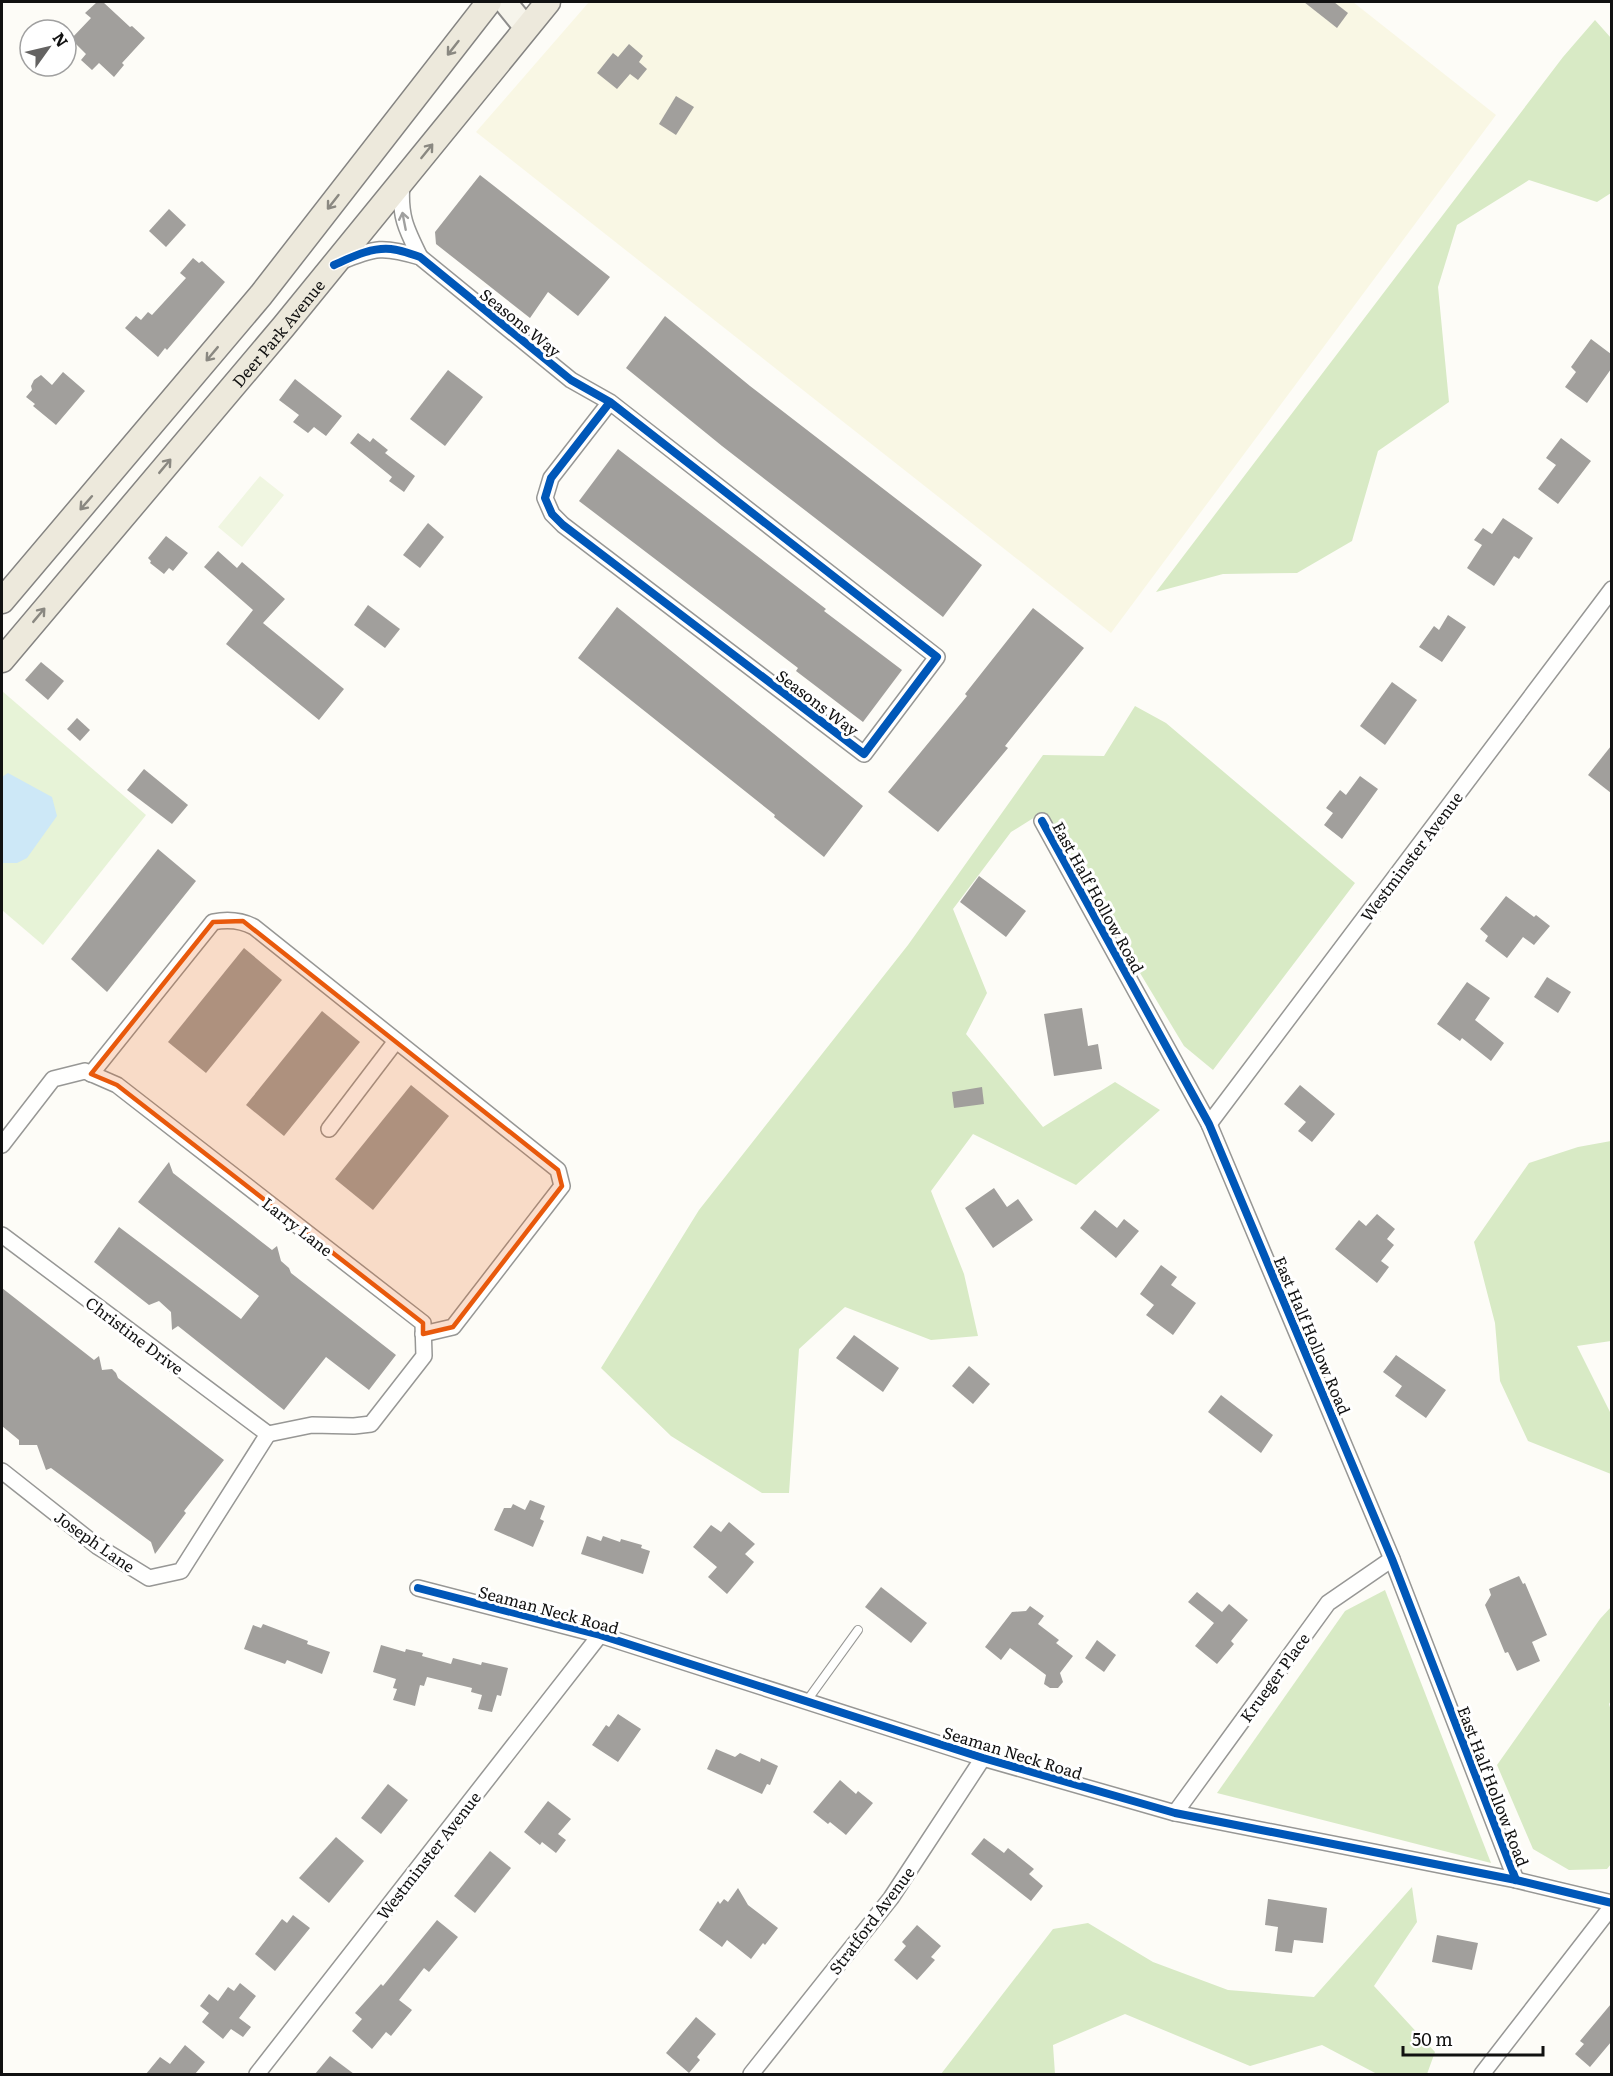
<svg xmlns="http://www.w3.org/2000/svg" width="1613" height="2076" viewBox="0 0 1613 2076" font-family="Literata,serif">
  <rect width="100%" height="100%" fill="#fdfcf7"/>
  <path fill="#f9f7e4" d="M589 2H1353L1496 115 1111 633 476 132Z"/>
  <path fill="#e7f3d7" d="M2 691 146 815 43 945 2 910Z"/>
  <g fill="#d8eac5">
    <path d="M1595 20 1611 38V193L1597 202 1529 180 1457 225 1438 287 1449 402 1378 451 1352 541 1297 573 1223 574 1156 592 1563 57Z"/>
    <path d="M1135 706 1166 723 1355 883 1213 1070 1184 1046 1043 812 1011 832 953 909 987 993 966 1034 1043 1127 1115 1082 1160 1110 1076 1185 973 1134 931 1191 964 1274 978 1336 931 1340 845 1307 799 1349 789 1493H762L671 1436 601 1368 699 1210 908 945 1043 755 1104 756Z"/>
    <path d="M1611 1141V1341L1577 1346 1611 1414V1474L1528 1441 1500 1381 1495 1323 1474 1242 1529 1163 1578 1147Z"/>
    <path d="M1385 1590 1491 1863 1217 1793 1345 1611Z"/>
    <path d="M1611 1607 1612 1699 1609 1704 1612 1714 1611 1864 1607 1869 1569 1870 1533 1849 1497 1765 1600 1619Z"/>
    <path d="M1412 1887 1417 1922 1374 1986 1435 2052 1427 2074H1377L1322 2045 1250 2066 1125 2014 1053 2045 1055 2074H941L1053 1929 1088 1923 1153 1962 1228 1990 1314 1997Z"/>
  </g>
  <path fill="#f0f6e1" d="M260 476 284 495 242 547 218 527Z"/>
  <path fill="#cde8f7" d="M8 773 52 797 57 816 27 858 17 863H2V777Z"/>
  <g fill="#a19f9c">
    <path d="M97 2H103L130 27 132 26 145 38 122 63 124 65 114 77 99 63 92 70 81 60 86 54 71 39 91 18 85 13Z"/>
    <path d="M1304 2H1334L1348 13 1337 28Z"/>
    <path d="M629 44 643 56 639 62 647 69 638 80 630 74 617 89 597 73 613 53 618 57Z"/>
    <path d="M676 96 694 107 676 135 659 124Z"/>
    <path d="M480 175 610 277 578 316 548 292 530 318 436 244 435 232Z"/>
    <path d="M169 209 186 225 166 247 149 231Z"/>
    <path d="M193 258 199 263 202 261 225 282 167 350 165 348 158 357 125 328 136 316 141 320 148 312 152 315 186 278 180 273Z"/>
    <path d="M665 316 750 386 982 565 943 617 722 446 626 368Z"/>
    <path d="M1591 339 1611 354V369L1587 403 1565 387 1576 372 1571 367Z"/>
    <path d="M448 370 483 397 445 446 410 419Z"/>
    <path d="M63 372 85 391 56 425 33 406 35 404 26 397 32 390 31 386 34 380 41 375 52 385Z"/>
    <path d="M295 379 342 416 326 436 314 427 308 433 293 422 299 415 279 400Z"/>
    <path d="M358 433 370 442 373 438 388 450 385 453 415 476 404 492 389 481 392 477 350 443Z"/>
    <path d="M1561 438 1591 461 1558 504 1538 489 1556 465 1546 458Z"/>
    <path d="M618 449 826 609 824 611 902 670 863 722 796 671 798 668 579 501Z"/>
    <path d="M1503 518 1533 538 1519 559 1514 556 1494 586 1467 568 1482 545 1474 540 1483 528 1492 534Z"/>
    <path d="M428 523 444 537 420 568 403 555Z"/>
    <path d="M166 536 188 553 173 571 169 568 164 574 150 563 151 561 148 558Z"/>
    <path d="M218 551 237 568 242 562 285 599 263 623 344 689 319 720 226 644 253 610 204 567Z"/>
    <path d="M368 605 400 629 385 648 354 625Z"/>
    <path d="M617 607 863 806 824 857 774 817 775 815 578 658Z"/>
    <path d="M1033 608 1084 648 1005 746 1008 748 938 832 888 792 967 696 965 694Z"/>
    <path d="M1448 615 1466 627 1442 662 1419 647 1434 626 1439 630Z"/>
    <path d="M41 662 64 681 48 700 25 680Z"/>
    <path d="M1392 682 1417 700 1385 745 1360 726Z"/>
    <path d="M77 718 90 730 80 741 67 729Z"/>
    <path d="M1611 746V793L1588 775Z"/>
    <path d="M144 769 188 805 172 824 127 790Z"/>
    <path d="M1360 776 1378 789 1342 839 1324 825 1333 813 1326 808 1340 790 1346 795Z"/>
    <path d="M158 849 196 881 107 992 71 959Z"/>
    <path d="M979 876 1026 911 1006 937 960 902Z"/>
    <path d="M1506 896 1534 917 1536 915 1550 926 1534 945 1523 937 1507 958 1485 941 1488 936 1480 929Z"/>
    <path d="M244 948 282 980 206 1073 168 1042Z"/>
    <path d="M1547 977 1571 992 1558 1013 1534 997Z"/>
    <path d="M1467 982 1490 998 1475 1020 1504 1043 1491 1061 1462 1038 1460 1041 1437 1024Z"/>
    <path d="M1082 1008 1088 1046 1098 1044 1102 1069 1054 1076 1044 1014Z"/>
    <path d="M322 1011 360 1042 284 1136 246 1105Z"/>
    <path d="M411 1085 449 1116 373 1210 335 1179Z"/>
    <path d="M1300 1085 1335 1114 1312 1142 1298 1131 1306 1122 1284 1104Z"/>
    <path d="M982 1087 984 1104 954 1108 952 1092Z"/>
    <path d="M169 1162 173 1173 272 1250 277 1246 281 1261 289 1268 291 1273 396 1355 369 1390 326 1357 284 1410 178 1326 172 1330 171 1312 159 1301 149 1305 94 1262 119 1227 241 1319 259 1296 138 1202Z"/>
    <path d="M994 1188 1007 1207 1018 1199 1033 1220 993 1248 965 1208Z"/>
    <path d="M1095 1210 1117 1228 1124 1219 1139 1231 1116 1258 1080 1228Z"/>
    <path d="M1377 1214 1395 1229 1387 1239 1394 1245 1381 1261 1389 1267 1377 1283 1335 1249 1359 1220 1366 1226Z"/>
    <path d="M1161 1265 1177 1277 1171 1285 1196 1303 1173 1335 1146 1315 1154 1305 1140 1294Z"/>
    <path d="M2 1288 94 1360 99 1356 102 1370 112 1369 116 1373 118 1378 224 1460 184 1511 186 1513 155 1554 151 1542 51 1468 46 1470 37 1445H19V1440L2 1426Z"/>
    <path d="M854 1335 899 1368 883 1392 836 1358Z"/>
    <path d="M1396 1355 1446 1390 1426 1418 1395 1396 1402 1386 1383 1372Z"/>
    <path d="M969 1366 990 1384 973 1404 952 1386Z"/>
    <path d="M1221 1395 1273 1435 1261 1453 1208 1412Z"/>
    <path d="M530 1500 545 1506 540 1519 544 1521 533 1547 494 1530 504 1508H511L513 1504 525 1510Z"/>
    <path d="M729 1522 755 1544 745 1554 754 1562 727 1594 708 1577 717 1567 693 1547 711 1525 721 1532Z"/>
    <path d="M587 1536 601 1541 603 1536 620 1542 621 1539 642 1545 641 1548 650 1551 643 1574 581 1554Z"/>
    <path d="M1519 1576 1523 1584 1525 1583 1547 1635 1532 1642 1540 1661 1517 1671 1508 1652 1505 1653 1485 1605 1491 1595 1489 1589Z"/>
    <path d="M881 1587 927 1623 911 1643 865 1607Z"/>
    <path d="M1197 1592 1222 1612 1229 1604 1248 1620 1231 1641 1234 1644 1217 1664 1195 1646 1214 1623 1188 1602Z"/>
    <path d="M1030 1606 1044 1616 1038 1624 1059 1640 1056 1643 1073 1656 1060 1673 1063 1682 1058 1688H1050L1044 1684 1046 1675 1010 1648 1001 1660 985 1647 1012 1612 1026 1611Z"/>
    <path d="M263 1624 308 1641 307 1644 330 1652 322 1674 287 1660 285 1664 244 1649 253 1625 261 1628Z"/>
    <path d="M1097 1640 1116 1655 1104 1672 1085 1658Z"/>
    <path d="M381 1645 405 1652 406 1649 423 1653 422 1656 451 1664 453 1658 481 1665 482 1662 508 1668 501 1696 497 1695 492 1712 478 1709 482 1695 471 1692 472 1688 427 1677 424 1686 420 1685 415 1706 393 1700 397 1689 393 1688 396 1679 373 1672Z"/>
    <path d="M618 1714 641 1729 618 1762 592 1745 606 1725 609 1727Z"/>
    <path d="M716 1749 735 1757 740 1753 760 1762 761 1758 778 1766 770 1785 767 1784 762 1794 707 1769Z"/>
    <path d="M840 1780 856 1794 858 1791 873 1803 846 1835 830 1822 828 1824 813 1812Z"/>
    <path d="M388 1784 408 1800 381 1834 361 1818Z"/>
    <path d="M548 1801 571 1819 558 1834 566 1840 556 1853 542 1842 540 1845 524 1832Z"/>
    <path d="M336 1837 364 1861 329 1903 299 1878Z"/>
    <path d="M984 1838 1004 1853 1008 1848 1034 1869 1029 1874 1043 1886 1031 1901 971 1854Z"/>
    <path d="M490 1851 511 1868 475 1913 454 1896Z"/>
    <path d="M738 1888 748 1905 778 1928 765 1945 763 1943 751 1959 727 1940 722 1947 699 1930 718 1901 720 1904 724 1899 728 1902Z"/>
    <path d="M1268 1899 1327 1908 1323 1943 1294 1940 1292 1953 1275 1951 1278 1927 1265 1925Z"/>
    <path d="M293 1915 310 1928 275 1971 255 1954 282 1919 287 1923Z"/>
    <path d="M437 1920 458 1937 429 1972 424 1968 399 2000 412 2010 391 2036 386 2032 372 2049 352 2031 362 2019 355 2013 381 1984 383 1986Z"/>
    <path d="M917 1925 941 1946 931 1957 935 1960 917 1980 894 1960 906 1946 902 1942Z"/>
    <path d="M1437 1935 1478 1943 1472 1970 1432 1962Z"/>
    <path d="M240 1983 256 1996 239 2018 251 2027 243 2037 231 2029 223 2039 202 2022 209 2013 200 2006 209 1994 218 2001 228 1987 234 1991Z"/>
    <path d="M1611 2004V2042L1590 2067 1575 2054 1584 2044 1580 2041Z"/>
    <path d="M696 2017 716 2034 697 2057 700 2060 689 2073 666 2053Z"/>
    <path d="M185 2045 205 2062 195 2074H146L160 2057 170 2064Z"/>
    <path d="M330 2056 354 2074H315Z"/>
  </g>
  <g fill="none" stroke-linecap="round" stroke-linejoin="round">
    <g stroke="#979795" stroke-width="10">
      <path id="lane" d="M806 1702 858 1630"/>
    </g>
    <g stroke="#979795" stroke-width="18">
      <g id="street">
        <path d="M402 183C399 215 406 229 420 257"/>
        <path d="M340 262C375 247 384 246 420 257L571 380 610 402 937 657 864 754 563 525 552 514 545 498 551 478 610 402"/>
        <path d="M1042 821 1209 1124 1392 1559 1516 1880"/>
        <path d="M91 1074 213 922C228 919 241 920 254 927L558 1170 562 1186 453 1327 423 1334"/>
        <path d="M1209 1124 1612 589"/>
        <path d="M329 1129 396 1041"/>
        <path d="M2 1145 53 1079 85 1071 117 1085 423 1323 424 1356 371 1424 354 1426 312 1425 268 1434"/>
        <path d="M2 1235 268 1434"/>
        <path d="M2 1471 97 1546 149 1578 181 1571 268 1434"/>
        <path d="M418 1588 600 1635 983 1758 1175 1813 1516 1880 1612 1903"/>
        <path d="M1175 1813 1328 1603 1392 1559"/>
        <path d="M257 2074 600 1635"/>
        <path d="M751 2074 891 1898 983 1758"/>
        <path d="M1482 2074 1612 1906"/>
      </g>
    </g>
    <g stroke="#8e8d8b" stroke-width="26">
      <path id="secondary" d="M505 2 526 28"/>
    </g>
    <g stroke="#858482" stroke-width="27">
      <g id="primary">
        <path d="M2 601 261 295 489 2"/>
        <path id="s1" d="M2 660 284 326 548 2"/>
      </g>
    </g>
    <use href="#lane" stroke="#fffffe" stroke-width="8"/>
    <use href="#street" stroke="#fffffe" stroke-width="15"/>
    <use href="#secondary" stroke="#f6f4eb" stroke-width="22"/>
    <use href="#primary" stroke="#ede9dc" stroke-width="24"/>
    <g stroke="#fff" stroke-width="11">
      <g id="cycleway">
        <path d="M334 265C352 257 371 247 391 249 401 250 411 254 420 257L571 380 610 402 937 657 864 754 563 525 552 514 545 498 551 478 610 402"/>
        <path d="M1042 821 1209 1124 1392 1559 1516 1880"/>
        <path d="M418 1588 600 1635 983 1758 1175 1813 1516 1880 1612 1903"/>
      </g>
    </g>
    <use href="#cycleway" stroke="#0057b8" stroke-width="8"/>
  </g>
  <defs><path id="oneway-shaft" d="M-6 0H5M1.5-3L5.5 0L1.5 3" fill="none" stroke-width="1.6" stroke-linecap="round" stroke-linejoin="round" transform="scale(1.5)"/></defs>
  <g stroke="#8a8881">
    <use href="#oneway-shaft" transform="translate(453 48) rotate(128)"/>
    <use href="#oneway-shaft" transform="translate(427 151) rotate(-51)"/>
    <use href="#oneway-shaft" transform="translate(333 202) rotate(128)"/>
    <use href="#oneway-shaft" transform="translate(212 354) rotate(130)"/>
    <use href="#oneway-shaft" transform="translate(165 466) rotate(-50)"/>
    <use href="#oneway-shaft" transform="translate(86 503) rotate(131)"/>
    <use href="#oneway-shaft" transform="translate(39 615) rotate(-50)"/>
  </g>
  <use stroke="#a0a09f" href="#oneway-shaft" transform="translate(404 221) rotate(-101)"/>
  <path fill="#e8590c" fill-opacity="0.2" stroke="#e8590c" stroke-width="4.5" stroke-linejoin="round" d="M243 921 558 1170 562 1186 453 1327 423 1334V1323L117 1085 91 1074 213 922Z"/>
  <g text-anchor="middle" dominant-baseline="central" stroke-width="6" stroke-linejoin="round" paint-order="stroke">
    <g font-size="16" fill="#111" stroke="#fff">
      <text transform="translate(521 322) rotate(39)">Seasons Way</text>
      <text stroke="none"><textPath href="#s1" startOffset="428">Deer Park Avenue</textPath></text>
      <text transform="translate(818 702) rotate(37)">Seasons Way</text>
      <text transform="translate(1411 856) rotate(-53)">Westminster Avenue</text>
      <text transform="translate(1099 897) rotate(61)">East Half Hollow Road</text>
      <text transform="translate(298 1226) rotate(38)">Larry Lane</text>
      <text transform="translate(135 1335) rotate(37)">Christine Drive</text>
      <text transform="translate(1313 1335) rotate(67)">East Half Hollow Road</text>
      <text transform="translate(95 1541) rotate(35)">Joseph Lane</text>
      <text transform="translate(549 1609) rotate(15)">Seaman Neck Road</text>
      <text transform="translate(1274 1677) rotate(-54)">Krueger Place</text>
      <text transform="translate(1013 1752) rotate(17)">Seaman Neck Road</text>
      <text transform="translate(1494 1786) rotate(69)">East Half Hollow Road</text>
      <text transform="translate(428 1855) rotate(-52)">Westminster Avenue</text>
      <text transform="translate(871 1920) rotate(-53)">Stratford Avenue</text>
    </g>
  </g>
  <rect width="1613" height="2076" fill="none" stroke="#111111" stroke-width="6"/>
  <g transform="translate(48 48) rotate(56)"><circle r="28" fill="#ffffff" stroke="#a0a0a0" stroke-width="1.5"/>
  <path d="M0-4.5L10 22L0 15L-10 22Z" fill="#646362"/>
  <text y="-9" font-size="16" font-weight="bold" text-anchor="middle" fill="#111111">N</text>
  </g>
  <path d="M1403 2046v9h140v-9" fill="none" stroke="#111111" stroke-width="3"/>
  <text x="1412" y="2046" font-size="18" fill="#111111" stroke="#ffffff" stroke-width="4.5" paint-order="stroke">50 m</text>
</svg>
